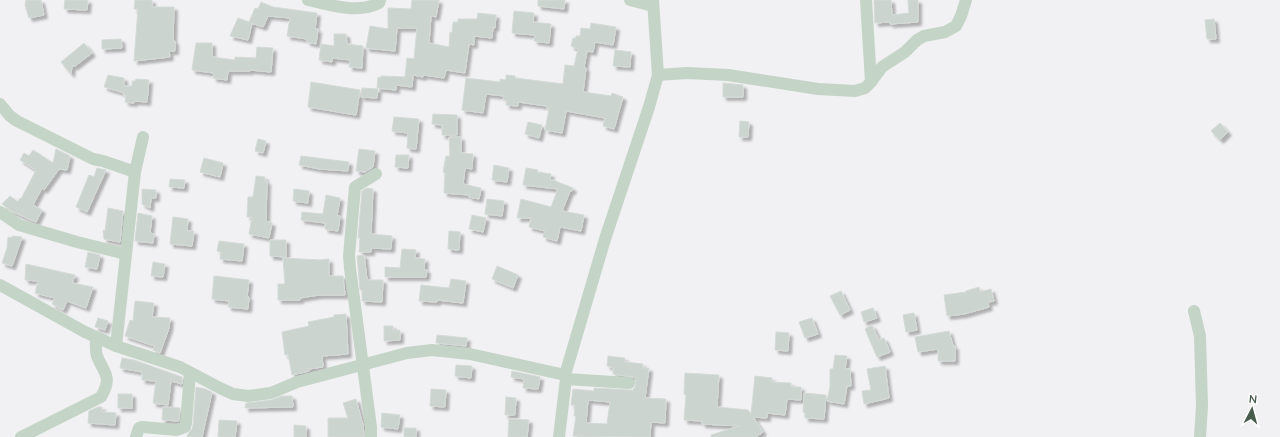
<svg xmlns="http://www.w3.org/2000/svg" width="1280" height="437" viewBox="0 0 1280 437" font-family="'Nunito Sans',sans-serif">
  <defs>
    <filter id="shadow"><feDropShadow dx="3.5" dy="3.5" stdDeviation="1" flood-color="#0004"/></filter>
  </defs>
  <rect width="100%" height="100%" fill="#f1f0f2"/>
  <g fill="#ccd4d0" stroke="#d4dbd7" fill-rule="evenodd" filter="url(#shadow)">
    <path d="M26 0H41L44 15 29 18 25 5Z"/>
    <path d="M65 0H88L87 10 64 9Z"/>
    <path d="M135 0H152V7H174L173 41H175V51H169L170 57 134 61 138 9H134Z"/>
    <path d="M412 0H439L436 17 431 16 429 43 449 47 450 32 452 33 453 22H458V19H477L478 13 496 15 495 28 493 27 492 38 474 36V45L469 44 465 73 446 70 444 78 423 75V77L413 75 412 87 396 85V90L377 88 378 77 380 78 381 76 405 77 407 58 414 59 417 28H397L395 51 366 48 370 26 388 29V8L411 9Z"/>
    <path d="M538 0H565L564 9 538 6Z"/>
    <path d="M874 0H891L892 15 909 13 908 0H918V22L890 24V22L875 23Z"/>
    <path d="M261 2 273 7 317 13 315 29H318L316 44 307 42V39L287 36 290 18 268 16 263 27 249 22 255 8 258 9Z"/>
    <path d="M514 11 534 13 533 22 551 24 549 43 534 41 535 35 512 33Z"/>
    <path d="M238 18 252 23 248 40 230 36Z"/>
    <path d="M1214 19 1216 39H1207L1205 20Z"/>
    <path d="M591 23 616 27 613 45 595 42 593 52 587 51 584 67 586 68 583 92 611 96 612 93 623 97 614 129 603 126 605 118 566 111 562 133 545 130 549 109H547V106L518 102V106L506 105 507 101 503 100 504 96 486 94 483 113 462 110 466 78 500 82V79L506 80V75L515 76V78L563 84 565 65 574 66 578 49 571 46 573 38H576V36H580L581 28 590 29Z"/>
    <path d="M334 34H346L347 44 363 46 362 68 349 67 350 60 332 58V62L319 60 321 44 334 46Z"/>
    <path d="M121 39 122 48 102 49V40Z"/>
    <path d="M84 43 92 53 75 66H72L71 74 61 62Z"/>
    <path d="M196 43H212V57L235 60V57L256 58 257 47 273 48 271 72 250 70V71H228L227 80 213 78 214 73 192 70Z"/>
    <path d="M615 50 631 52 630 67 613 66Z"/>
    <path d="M108 75 124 78V86H132V81H135L136 79 149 80 147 102 134 101V103L125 102 126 95H123L124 93 104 87Z"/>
    <path d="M311 82 360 90 356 115 308 107Z"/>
    <path d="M723 83 743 85V97H723Z"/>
    <path d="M362 88 378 89 377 98 361 97Z"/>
    <path d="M433 114 457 115V135H442V125L432 124Z"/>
    <path d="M394 117 419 119 416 149 407 148 408 133 392 131Z"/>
    <path d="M740 121 749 122 748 137H739Z"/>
    <path d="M528 122 542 125 539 138 525 134Z"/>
    <path d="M1220 123 1228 132 1220 140 1211 131Z"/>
    <path d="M449 137H461V153L473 154 472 169 465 168 463 184 481 188 479 199 469 197V195L444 193 445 173 443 172 446 156H450Z"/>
    <path d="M258 139 266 141 263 153 255 151Z"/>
    <path d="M56 149 70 156 67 170 59 169 44 190 42 188 33 205 42 210 36 222 11 211 2 204 10 196 18 202 20 198 21 199 36 170 20 160 24 153 29 156 33 150 53 163Z"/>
    <path d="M359 149 375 151 373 167 365 172 356 171Z"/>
    <path d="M396 155H409L408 168 395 167Z"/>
    <path d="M301 156 349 162 348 171 320 169 299 165Z"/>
    <path d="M204 158 223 163 220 177 200 172Z"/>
    <path d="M494 165 509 168 507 182 492 180Z"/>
    <path d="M97 168 106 170 87 212 76 207 89 175 94 177Z"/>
    <path d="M526 168 538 170 537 172 551 174 550 179 573 188 572 191H570L562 211 584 215 581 231 560 227 557 241 543 237 545 231 529 227 531 218H517L521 199 551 207 558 189 523 185Z"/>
    <path d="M256 176 265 177 264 181H267L266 221 272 223 269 238 249 234 252 217H247L248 197H253Z"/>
    <path d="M170 179 185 180 184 188 169 187Z"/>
    <path d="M367 188 373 189 371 234 392 236 391 249 371 248V252H359L360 237 358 238 362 191Z"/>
    <path d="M142 189 156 190V198H151L150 208 142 204Z"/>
    <path d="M294 189 309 191 308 203 293 201Z"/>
    <path d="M326 195 340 198 337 216H340L338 231 325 229V223L301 220 302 212 323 214Z"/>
    <path d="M487 199 504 201 502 216 485 214Z"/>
    <path d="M108 208 123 211 120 242 104 239 103 230 105 231Z"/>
    <path d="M138 213 152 216 150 233 154 234 153 243 135 241Z"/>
    <path d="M472 215 486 218 483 232 469 229Z"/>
    <path d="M173 217 188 219 187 231H194L192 246 170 244Z"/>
    <path d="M449 231 460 232 459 250 448 249Z"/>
    <path d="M12 236 22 237 12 266 2 263 7 248 8 237 12 238Z"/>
    <path d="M270 240H286V257L270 256Z"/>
    <path d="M219 241 244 244 242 261 220 259 221 252 217 251Z"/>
    <path d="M402 249 416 250 415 258 425 259 424 269 427 270 426 277H385V267L400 268Z"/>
    <path d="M88 252 100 255 97 269 85 267Z"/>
    <path d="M364 255 367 280H383L382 302 362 301V290H360L357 256Z"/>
    <path d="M283 258 320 260 329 259V276H343L345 295H319L300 298V300H278V284H285Z"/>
    <path d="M153 262 165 264 163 277 151 276Z"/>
    <path d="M26 264 75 275 72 283 93 287 86 308 67 301 63 310 52 304 55 298 35 293 38 281 25 280Z"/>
    <path d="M497 266 518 275 513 288 492 279Z"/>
    <path d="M214 276 249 280 247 297H249L248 309 228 307 229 301 212 299Z"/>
    <path d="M451 279 466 281 463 303 437 300V302L419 301 421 285 449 288Z"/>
    <path d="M979 287 980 292 991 289 994 301 988 302 989 307 964 314 947 316 944 295 966 292V291Z"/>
    <path d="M841 291 850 310 840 315 830 296Z"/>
    <path d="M135 301 154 303 152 317 170 318 169 328 160 353 153 350 154 346 125 336 130 320 133 321Z"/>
    <path d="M873 308 877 318 864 322 861 312Z"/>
    <path d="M914 313 917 330 906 332 903 315Z"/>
    <path d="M346 314 348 354 322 356 323 367 309 369V371L292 375 288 354 285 355 282 332 309 326 308 322 334 317V315Z"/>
    <path d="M98 318 108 321 105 330 95 327Z"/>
    <path d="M812 318 818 334 805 338 799 322Z"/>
    <path d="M872 325 879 340 884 338 890 352 877 357 865 329Z"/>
    <path d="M384 326H393V331L400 330V340L384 341Z"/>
    <path d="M949 331 953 346H955V361H938V349L918 352 915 337Z"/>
    <path d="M776 332 789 333 788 351 775 350Z"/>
    <path d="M437 335 467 338 466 346 436 343Z"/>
    <path d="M835 355 847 356 845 369H850L851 386H847L844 404 827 401 830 387V369H833Z"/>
    <path d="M608 356 625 358V362L643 364 642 368H649L645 398 666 399 665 423 651 422 650 437 573 436 576 416H574L575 405H571L573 389 594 391V388L629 390H633L635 387 636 380 633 377 613 374V367L607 366ZM588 400 610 402 607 424 586 423Z"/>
    <path d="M122 358 134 360 182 377V384L171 381 168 405 153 403 156 381 142 380V372L120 368Z"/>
    <path d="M456 365 472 366 471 378 455 376Z"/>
    <path d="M885 366 889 398 864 404 862 391 871 390 867 369Z"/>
    <path d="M512 371 540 377 538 389 523 388 524 379 511 377Z"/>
    <path d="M685 373 719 375 717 407 748 410 751 414 755 376 772 378V382L791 383V387H801V400L787 399 785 415 767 413V418L753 417 763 432 756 437H711V435L740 426 702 424V421L684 420 686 395 684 394Z"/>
    <path d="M196 387 205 389 212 392 202 437H187L188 434 192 429 193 425Z"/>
    <path d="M431 389 446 390 445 407 430 406Z"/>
    <path d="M804 393 826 395 824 419 805 418V413L803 412Z"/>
    <rect x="118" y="394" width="14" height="14"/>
    <path d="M282 396H292L293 407 245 408 246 403 272 400Z"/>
    <path d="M506 397 516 398 515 415H505Z"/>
    <path d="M356 399 362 422 363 423 364 437H328V418H348L343 403Z"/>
    <path d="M98 407H102V412L116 413 115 425 88 423 89 411Z"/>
    <path d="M163 407 180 408 179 421 162 420Z"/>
    <path d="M382 413 400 415 398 429 381 427Z"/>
    <path d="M509 419 529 420 527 437H508Z"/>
    <path d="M219 420 237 421 235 437H218Z"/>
    <path d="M294 425 306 426V437H294Z"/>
    <rect x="404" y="428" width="12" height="9"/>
  </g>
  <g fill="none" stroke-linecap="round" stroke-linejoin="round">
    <g stroke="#c4d4c7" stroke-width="12">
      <path d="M308 0C330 5 358 14 379 3L380 0"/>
      <path d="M630 0 653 6"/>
      <path d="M866 0 871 82"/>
      <path d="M658 75 687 73 728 75 818 89 855 91 865 88 871 82 882 67 905 52 917 40 924 36 945 32 956 26 961 16 966 0"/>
      <path d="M0 104 10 116 17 121 93 159 103 161 135 172"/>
      <path d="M0 212 19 225 77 242 126 254"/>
      <path d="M0 285 85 332 116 346 180 367 220 388 233 394 248 396 271 393 297 382 407 353 432 350 470 354 565 375"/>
      <path d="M1194 311 1200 336 1202 406 1200 437"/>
      <path d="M116 346 135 172 143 137"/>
      <path d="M566 379 629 383"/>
      <path d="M21 437 101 397C113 376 104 374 97 356 95 350 96 343 96 337"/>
      <path d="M136 437 139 428 142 427 177 430 185 427 186 423 190 373"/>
      <path d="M371 437V427L350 268 349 256 355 187 376 174"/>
      <path d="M559 437 566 379 565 375 605 239 649 107 658 75 653 0"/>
    </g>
  </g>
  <g transform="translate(1252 409) rotate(6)" stroke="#ffffff" stroke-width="3" paint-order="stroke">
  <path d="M0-3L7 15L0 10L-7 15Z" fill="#485c4d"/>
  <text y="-6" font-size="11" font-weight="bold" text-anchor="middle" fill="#485c4d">N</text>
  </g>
</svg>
